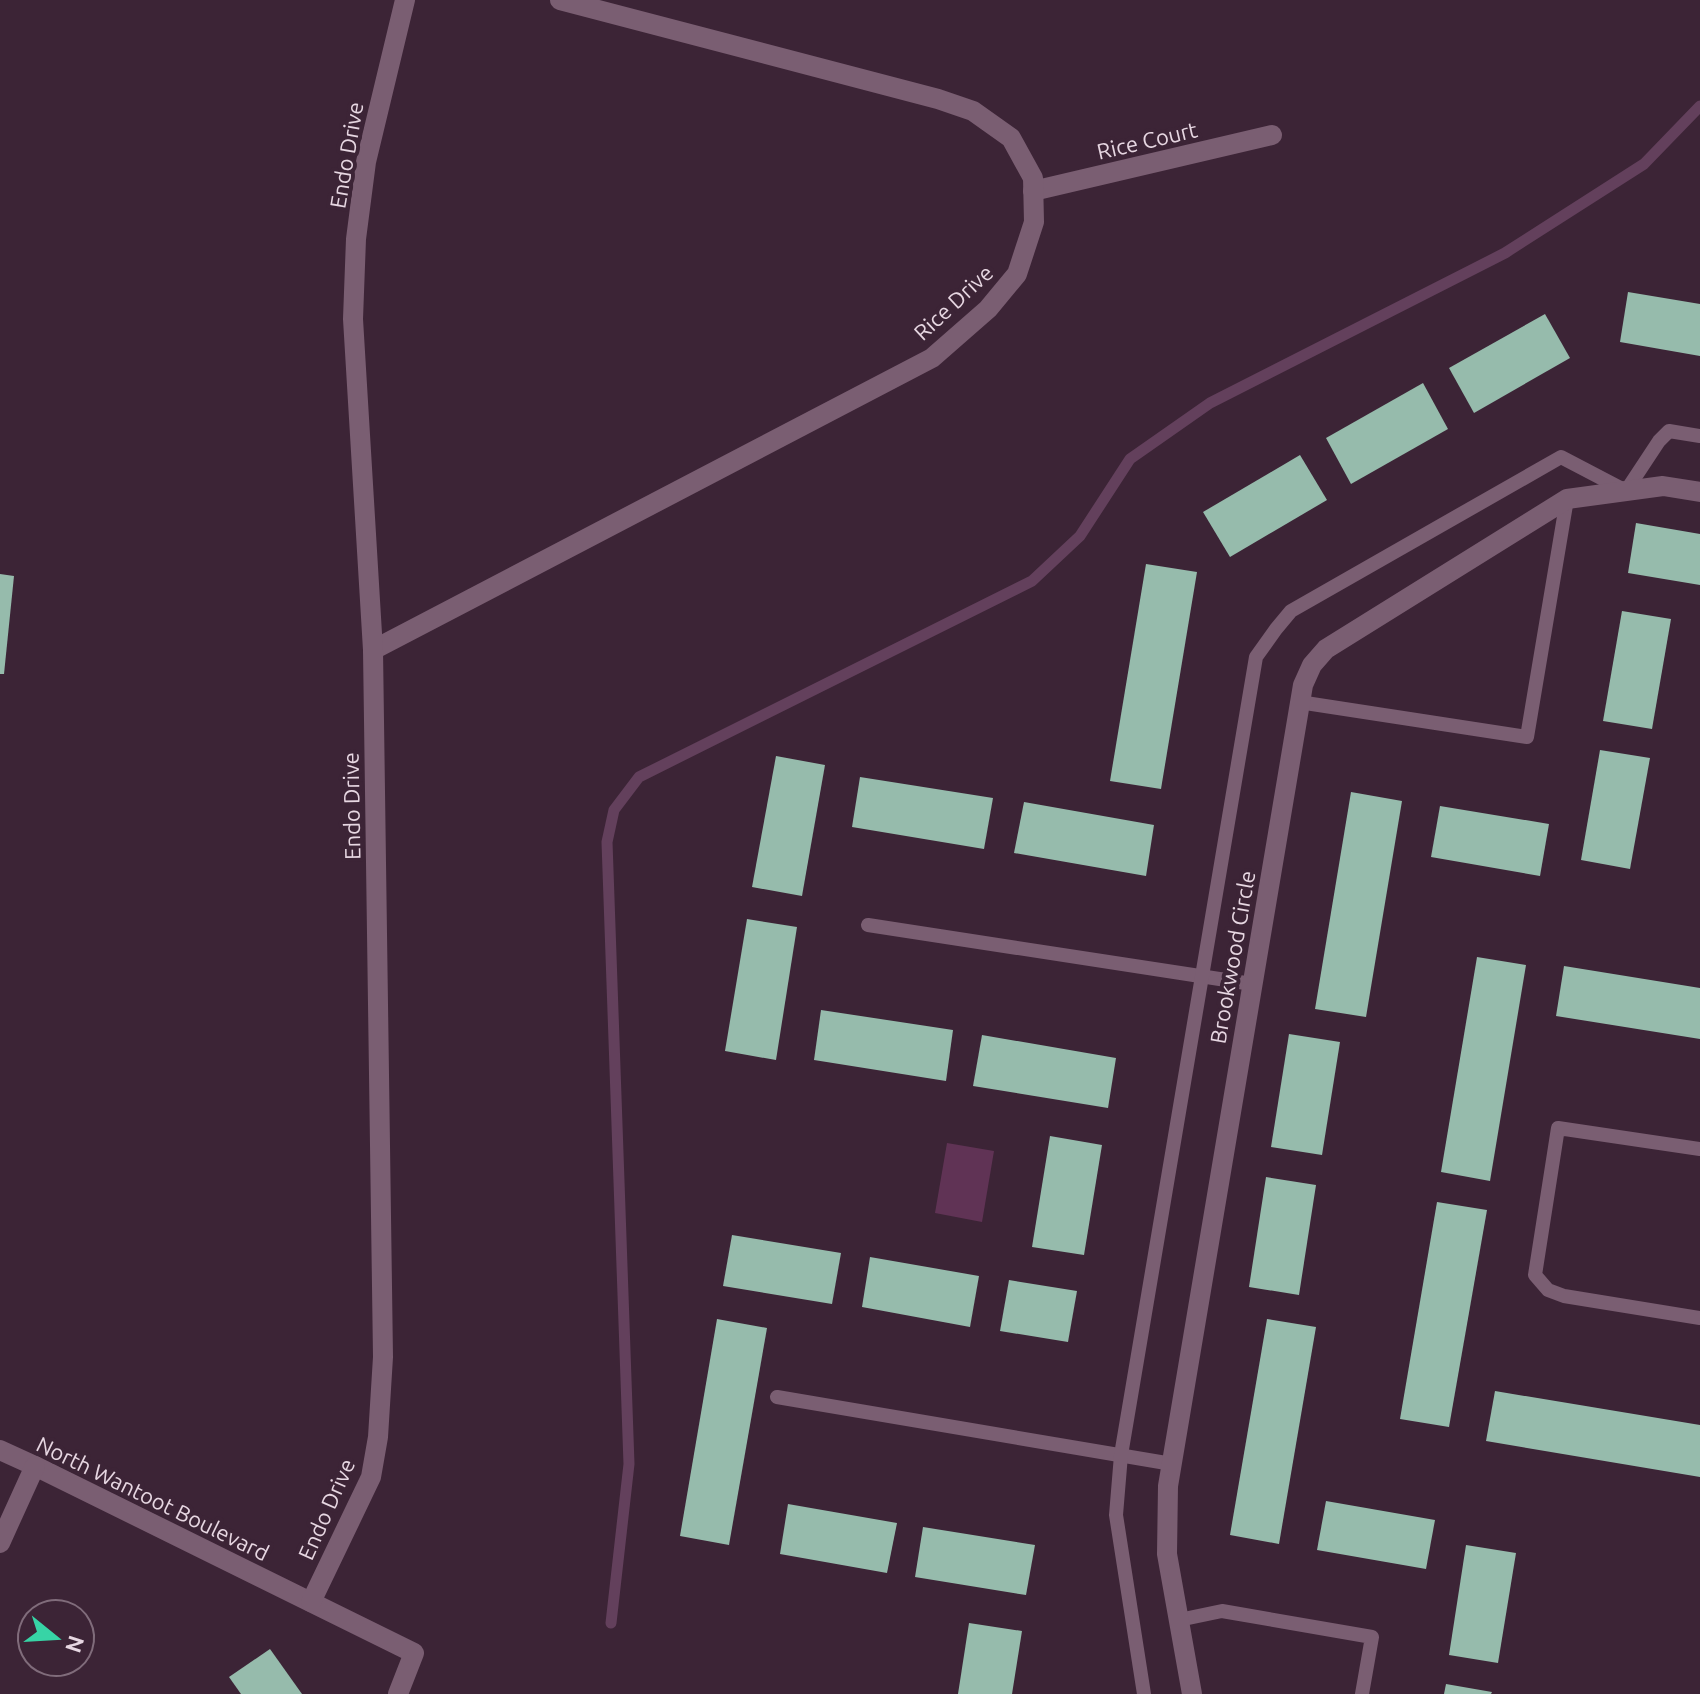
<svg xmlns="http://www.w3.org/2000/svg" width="1700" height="1694" viewBox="0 0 1700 1694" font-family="Ubuntu,sans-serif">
  <rect width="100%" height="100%" fill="#3c2436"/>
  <path fill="#603355" d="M947 1143 994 1151 982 1222 935 1213Z"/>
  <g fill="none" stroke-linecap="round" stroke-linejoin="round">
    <path stroke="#63405c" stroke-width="11" d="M611 1623 629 1464 607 842 614 810 639 777 1032 581 1080 536 1130 459 1210 403 1505 253 1644 164 1700 106"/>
  </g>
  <g fill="#96bbac">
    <path d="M1628 292 1700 304V356L1620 342Z"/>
    <path d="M1545 314 1570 358 1474 413 1449 368Z"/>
    <path d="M1423 383 1448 429 1351 484 1326 438Z"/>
    <path d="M1300 455 1327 500 1230 557 1203 512Z"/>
    <path d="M1636 523 1700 534V585L1628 573Z"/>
    <path d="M1146 564 1197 572 1161 789 1110 781Z"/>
    <path d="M0 574 14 576 4 674H0Z"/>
    <path d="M1622 611 1671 619 1652 729 1603 721Z"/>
    <path d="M1600 750 1650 758 1630 869 1581 860Z"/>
    <path d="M776 756 825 765 802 896 752 887Z"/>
    <path d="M860 777 993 798 984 849 852 827Z"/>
    <path d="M1351 792 1402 801 1366 1017 1315 1009Z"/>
    <path d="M1024 802 1154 825 1146 876 1014 853Z"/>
    <path d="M1440 806 1549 824 1540 876 1431 857Z"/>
    <path d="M747 919 797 927 776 1060 725 1051Z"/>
    <path d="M1477 957 1526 965 1490 1181 1441 1172Z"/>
    <path d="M1564 966 1700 988V1039L1556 1016Z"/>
    <path d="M821 1010 953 1030 946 1081 814 1060Z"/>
    <path d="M1289 1034 1340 1042 1322 1155 1271 1147Z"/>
    <path d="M982 1035 1116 1058 1108 1108 973 1086Z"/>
    <path d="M1050 1136 1102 1145 1084 1255 1032 1247Z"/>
    <path d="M1266 1177 1316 1185 1299 1295 1249 1287Z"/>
    <path d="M1437 1202 1487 1210 1449 1427 1400 1419Z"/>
    <path d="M732 1235 841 1253 832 1304 723 1286Z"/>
    <path d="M870 1257 979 1276 970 1327 862 1307Z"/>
    <path d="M1009 1280 1077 1291 1068 1342 1000 1331Z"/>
    <path d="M717 1319 767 1328 729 1545 680 1536Z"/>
    <path d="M1267 1319 1316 1327 1279 1544 1230 1535Z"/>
    <path d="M1495 1391 1700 1425V1477L1486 1441Z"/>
    <path d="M1326 1501 1435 1520 1426 1569 1317 1550Z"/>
    <path d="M788 1504 897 1523 887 1573 780 1554Z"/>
    <path d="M923 1527 1035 1545 1026 1595 915 1577Z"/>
    <path d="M1466 1545 1516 1553 1498 1663 1449 1655Z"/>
    <path d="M969 1623 1022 1631 1012 1694H958Z"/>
    <path d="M270 1649 302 1694H241L229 1677Z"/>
    <path d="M1446 1684 1492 1692 1491 1694H1444Z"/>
  </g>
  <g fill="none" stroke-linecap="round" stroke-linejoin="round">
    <g stroke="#7a5e72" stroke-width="14">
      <path d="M1299 702 1527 737 1567 499"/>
      <path d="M868 925 1252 984"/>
      <path d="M1700 1149 1558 1128 1535 1275 1548 1290 1564 1296 1700 1318"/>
      <path d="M777 1397 1172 1464"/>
      <path d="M1179 1620 1222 1611 1372 1637 1362 1694"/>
      <path d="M1144 1694 1116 1515 1121 1455 1256 657 1276 629 1291 611 1561 457 1626 491 1659 441 1669 431 1700 436"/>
    </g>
    <g stroke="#7a5e72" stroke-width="20">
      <path d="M1033 191 1272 135"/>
      <path d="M373 650 932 358 988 309 1017 274 1034 222 1033 178 1011 138 973 111 938 99 560 0"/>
      <path d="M0 1450 35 1466 414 1653 398 1694"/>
      <path d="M0 1543 35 1466"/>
      <path d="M311 1602 371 1477 378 1437 383 1357 373 650 353 319 356 239 366 162 405 0"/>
      <path d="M1192 1694 1167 1554 1168 1486 1303 685 1312 665 1326 649 1567 499 1663 486 1700 492"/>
    </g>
  </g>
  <g text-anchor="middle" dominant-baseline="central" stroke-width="8" stroke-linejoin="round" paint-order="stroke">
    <g font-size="22" fill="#e7d7e2" stroke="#3c2436">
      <text transform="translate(1147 140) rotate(-13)">Rice Court</text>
      <text transform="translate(346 155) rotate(-80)">Endo Drive</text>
      <text transform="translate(953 302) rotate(-43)">Rice Drive</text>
      <text transform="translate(351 806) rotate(-91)">Endo Drive</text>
      <text transform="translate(1232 957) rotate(-80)">Brookwood Circle</text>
      <text transform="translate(153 1498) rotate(26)">North Wantoot Boulevard</text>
      <text transform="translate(326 1509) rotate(-66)">Endo Drive</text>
    </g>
  </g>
  <g transform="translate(56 1638) rotate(108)"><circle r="38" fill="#3c2436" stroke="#806c7b" stroke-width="2"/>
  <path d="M0-6L14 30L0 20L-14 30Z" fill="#37d4a6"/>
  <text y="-12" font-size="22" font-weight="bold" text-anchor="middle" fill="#e7d7e2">N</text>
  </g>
</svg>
